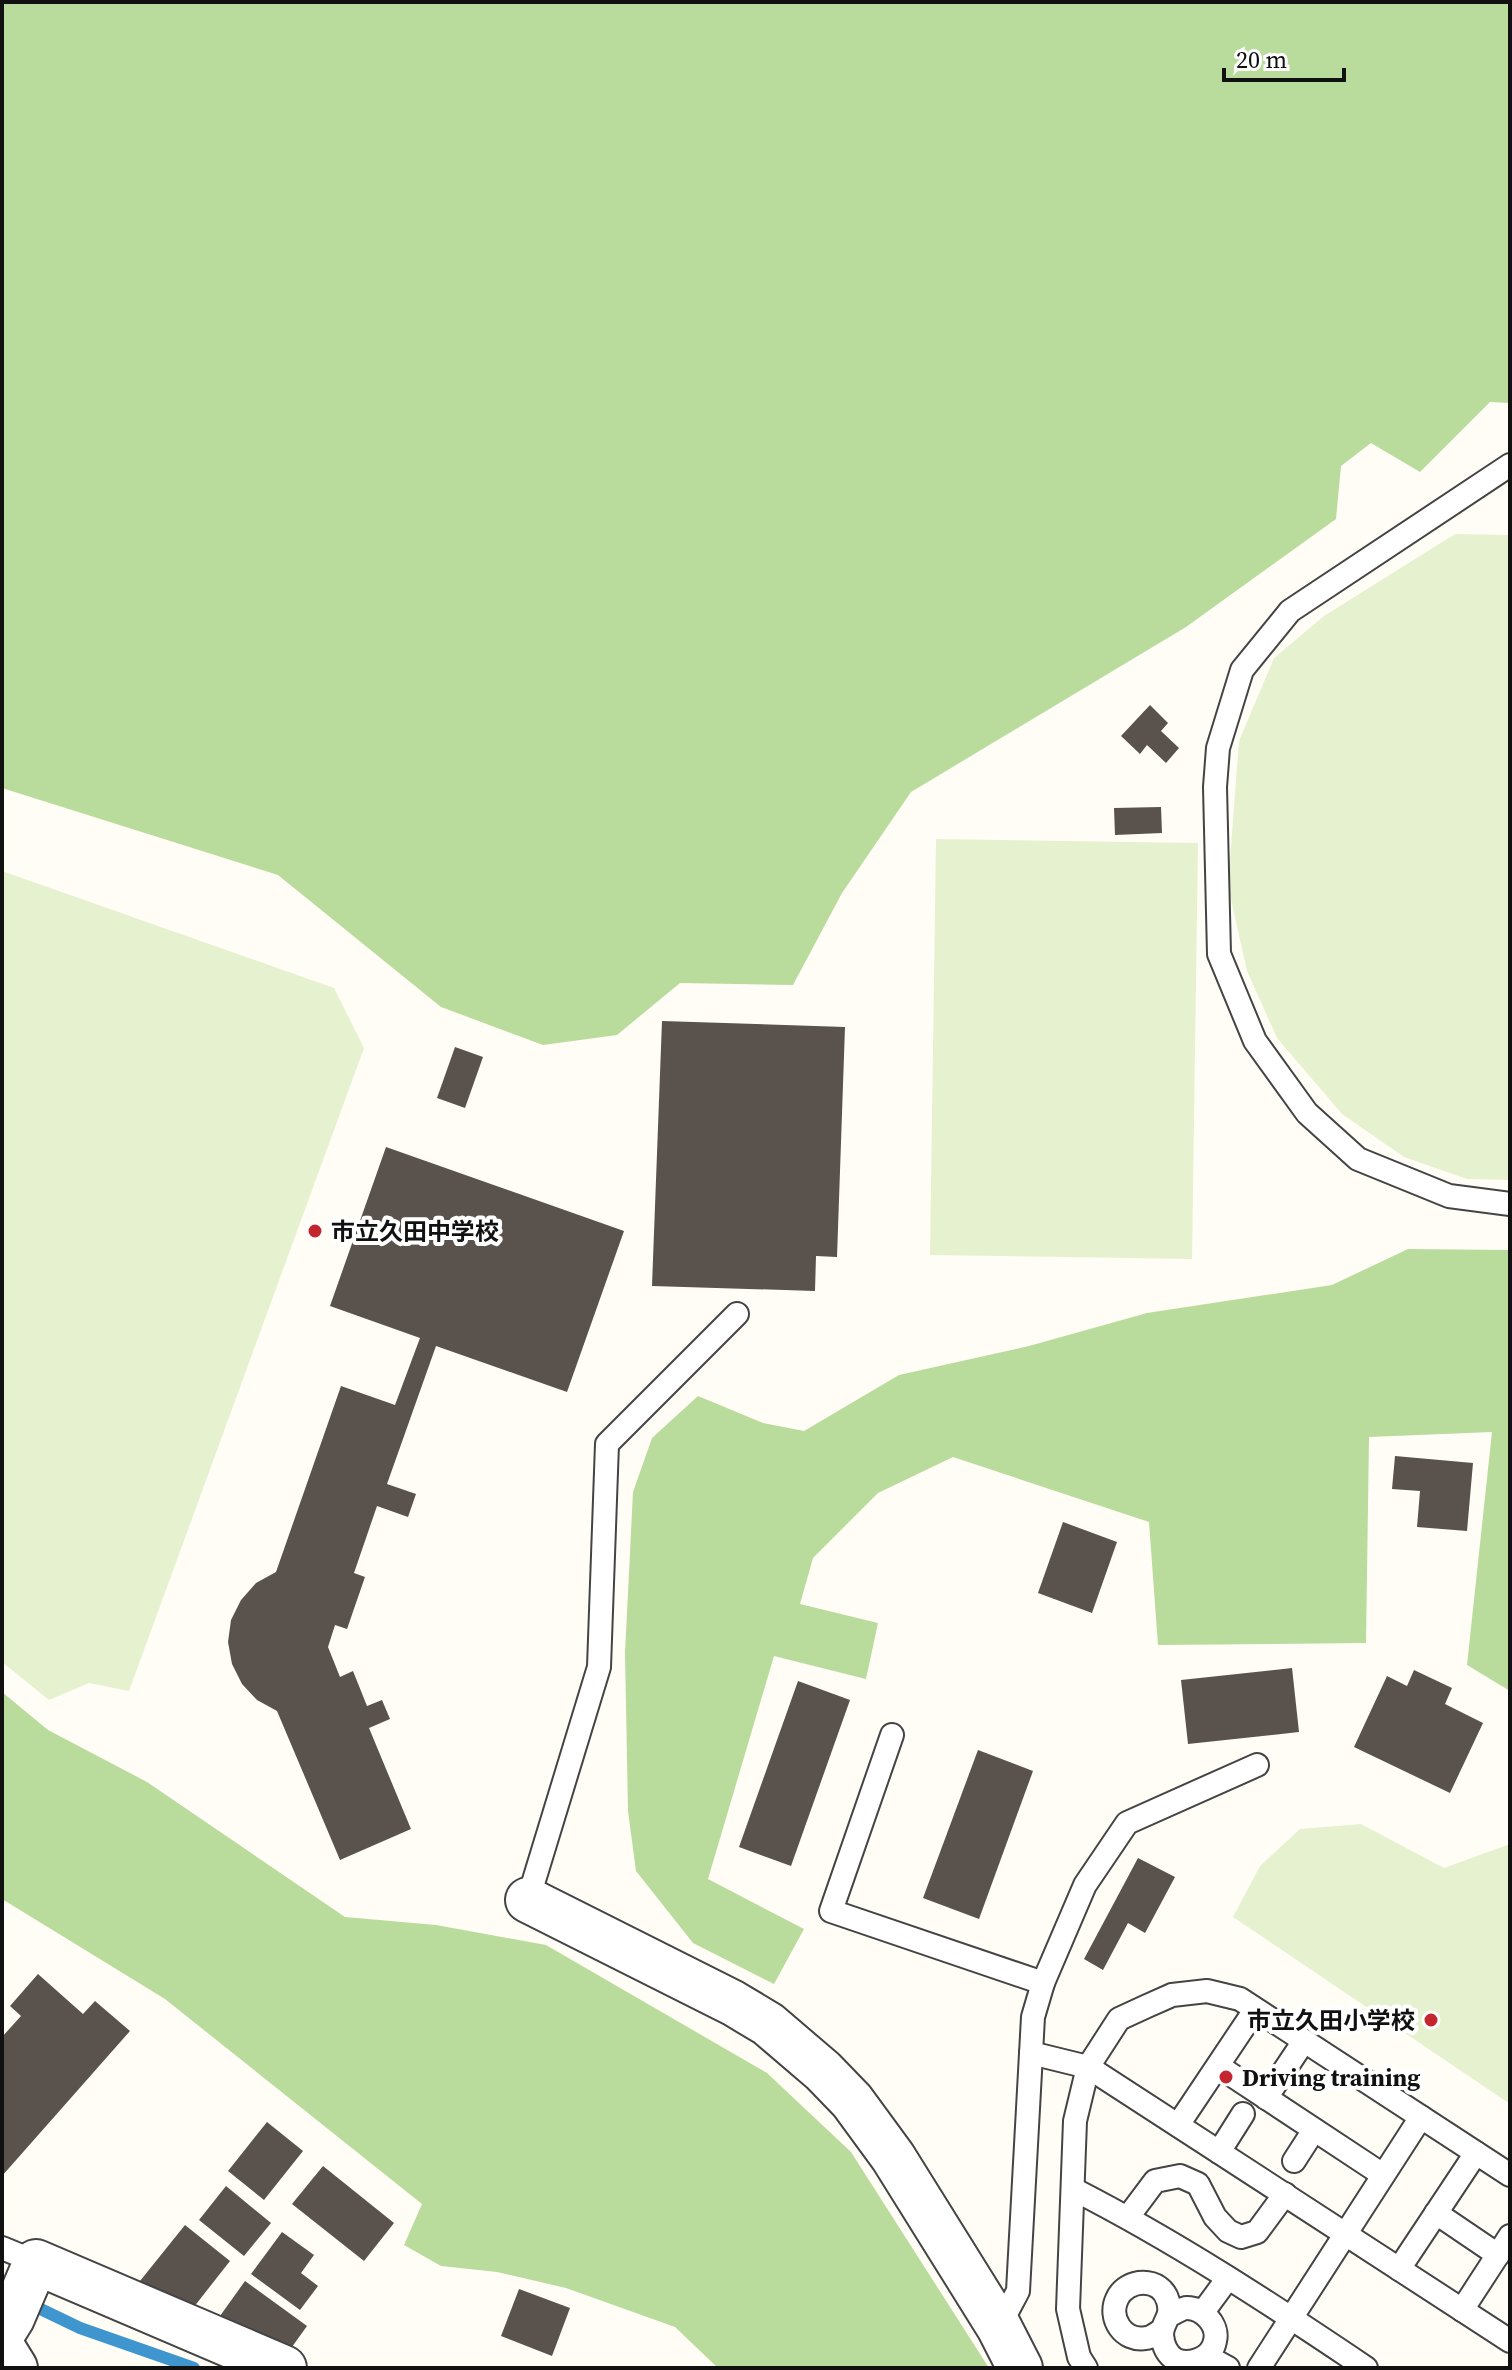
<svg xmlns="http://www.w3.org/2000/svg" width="1512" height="2370" viewBox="0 0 1512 2370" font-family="'Source Serif 4','Noto Sans JP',serif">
  <rect width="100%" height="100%" fill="#fffdf5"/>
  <g fill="#b9dc9c">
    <path d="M2 2H1510V403L1490 402 1420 472 1371 443 1341 466 1336 519 1186 627 911 792 842 893 793 985 680 983 617 1035 543 1045 441 1007 278 875 2 788Z"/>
    <path d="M1408 1249 1510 1250V1691L1467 1665 1492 1432 1369 1437 1366 1643 1158 1645 1149 1522 953 1457 878 1493 813 1558 800 1604 878 1623 866 1679 774 1656 708 1879 804 1929 774 1984 693 1943 636 1871 628 1811 625 1653 633 1492 652 1438 698 1396 763 1423 804 1431 899 1375 1029 1346 1147 1313 1332 1285Z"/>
    <path d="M2 1692 48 1730 147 1782 345 1917 436 1925 546 1945 767 2073 851 2152 989 2368H718L675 2327 566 2288 497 2272 441 2266 404 2245 422 2204 165 1999 2 1899Z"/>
  </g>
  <g fill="#e6f2cf">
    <path d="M1455 534 1510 535V1180L1467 1179 1404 1157 1342 1114 1277 1038 1247 971 1228 886 1239 741 1274 658 1324 616Z"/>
    <path d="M936 839 1198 843 1192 1259 930 1255Z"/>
    <path d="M2 871 334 988 364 1048 129 1691 89 1683 49 1700 2 1662Z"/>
    <path d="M1361 1824 1444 1868 1510 1844V2104L1233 1917 1260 1866 1300 1829Z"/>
  </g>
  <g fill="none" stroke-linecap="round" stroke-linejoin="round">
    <path stroke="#3f96cf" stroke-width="12" d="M26 2302 80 2328 194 2368"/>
  </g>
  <g fill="#5a524d">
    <path d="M1150 705 1168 723 1161 731 1179 748 1166 763 1147 745 1140 754 1121 736Z"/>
    <path d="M1161 807 1162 833 1115 835 1114 808Z"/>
    <path d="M662 1021 845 1027 837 1257 816 1256 815 1291 652 1286Z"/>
    <path d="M455 1047 483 1057 465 1108 437 1098Z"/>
    <path d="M386 1147 624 1231 567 1392 436 1346 387 1484 416 1494 408 1517 377 1506 354 1573 365 1577 347 1629 335 1625 328 1647 340 1677 353 1671 367 1706 382 1700 390 1719 369 1728 411 1829 340 1860 277 1711 257 1700 242 1684 232 1664 228 1642 231 1620 241 1600 256 1583 276 1572 341 1386 395 1405 420 1338 330 1306Z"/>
    <path d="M1395 1456 1473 1463 1467 1531 1417 1527 1420 1491 1392 1489Z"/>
    <path d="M1063 1522 1117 1542 1092 1613 1038 1593Z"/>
    <path d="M1292 1668 1299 1732 1188 1744 1181 1680Z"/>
    <path d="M1414 1670 1452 1688 1445 1704 1483 1723 1450 1793 1354 1747 1387 1676 1407 1686Z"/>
    <path d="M798 1681 850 1700 791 1866 739 1847Z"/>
    <path d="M978 1750 1033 1771 979 1919 923 1898Z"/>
    <path d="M1138 1858 1175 1877 1145 1933 1128 1923 1103 1970 1084 1959Z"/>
    <path d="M38 1974 83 2014 95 2001 130 2031 2 2176V2037L21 2016 10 2006Z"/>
    <path d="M267 2122 303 2151 264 2200 228 2171Z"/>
    <path d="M323 2166 394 2223 364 2261 292 2204Z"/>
    <path d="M226 2186 271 2223 244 2256 199 2220Z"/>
    <path d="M185 2225 230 2261 186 2317 140 2281Z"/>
    <path d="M282 2232 314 2255 301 2273 318 2286 300 2310 251 2274Z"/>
    <path d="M245 2281 307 2326 284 2358 220 2316Z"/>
    <path d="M519 2289 570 2308 552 2356 501 2336Z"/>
  </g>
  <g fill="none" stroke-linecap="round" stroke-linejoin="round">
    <g stroke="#444" stroke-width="26">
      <g id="lane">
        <path d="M1510 465 1290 611 1242 670 1218 748 1215 787 1219 954 1255 1041 1307 1113 1358 1159 1449 1196 1510 1204"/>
        <path d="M892 1735 831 1911 1043 1983"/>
        <path d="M528 1900 599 1667 607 1444 737 1314"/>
        <path d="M1031 2053 1088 2067 1510 2341"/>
        <path d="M1218 2066 1383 2175"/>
        <path d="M1266 2098 1304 2041"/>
        <path d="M1178 2125 1255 2010"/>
        <path d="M1219 2152 1243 2114"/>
        <path d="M1294 2161 1314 2130"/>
        <path d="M1073 2189C1175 2241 1271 2304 1366 2368"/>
        <path d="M1436 2213 1498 2255"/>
        <path d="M1128 2217 1155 2181 1180 2176 1198 2184 1215 2217 1228 2231 1241 2237 1257 2232 1285 2194"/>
        <path d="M2 2248 36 2262"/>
        <path d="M1399 2269 1476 2153"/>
        <path d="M1462 2310 1510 2236"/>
        <path d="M1203 2312 1228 2278"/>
        <path d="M999 2327 1018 2291 1033 2017 1043 1983 1085 1885 1127 1823 1257 1765"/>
        <path d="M1162 2330C1157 2333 1151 2338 1146 2338 1123 2342 1108 2318 1117 2299 1126 2278 1161 2276 1168 2301 1173 2318 1162 2321 1162 2335 1163 2345 1167 2355 1176 2360 1191 2366 1212 2358 1215 2341 1219 2325 1203 2308 1187 2308 1182 2308 1175 2313 1170 2315"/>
        <path d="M1206 2356 1228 2368"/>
        <path d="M1086 2368 1079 2357 1068 2309 1075 2121 1088 2067 1119 2019 1145 2007 1172 1995 1207 1991 1240 1999 1510 2175"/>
        <path d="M1259 2368 1421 2117"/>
      </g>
    </g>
    <g stroke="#444" stroke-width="48">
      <g id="street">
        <path d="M528 1900 733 2003 768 2024 823 2071 852 2101 893 2157 999 2327 1020 2368"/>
        <path d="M2 2334 12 2318 36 2262 284 2368"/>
        <path d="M2 2347 15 2368"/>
      </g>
    </g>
    <use href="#lane" stroke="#fff" stroke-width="22"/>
    <use href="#street" stroke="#fff" stroke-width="44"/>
  </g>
  <g fill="#c4262e" stroke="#fff" stroke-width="3">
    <circle cx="315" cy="1231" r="8"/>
    <circle cx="1431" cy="2020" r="8"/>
    <circle cx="1226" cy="2077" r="8"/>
  </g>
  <g text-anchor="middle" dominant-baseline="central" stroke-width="8" stroke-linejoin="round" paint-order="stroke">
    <g font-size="24" font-weight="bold" fill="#111" stroke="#fff" text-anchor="start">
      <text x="331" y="1231">市立久田中学校</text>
      <text x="1415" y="2020" text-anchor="end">市立久田小学校</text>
      <text x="1242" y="2077">Driving training</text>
    </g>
  </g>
  <rect width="1512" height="2370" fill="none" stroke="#111111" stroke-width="8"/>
  <path d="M1224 68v12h120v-12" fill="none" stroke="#111111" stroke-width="4"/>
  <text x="1236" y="68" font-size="24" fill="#111111" stroke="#ffffff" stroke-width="6" paint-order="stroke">20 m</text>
</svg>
